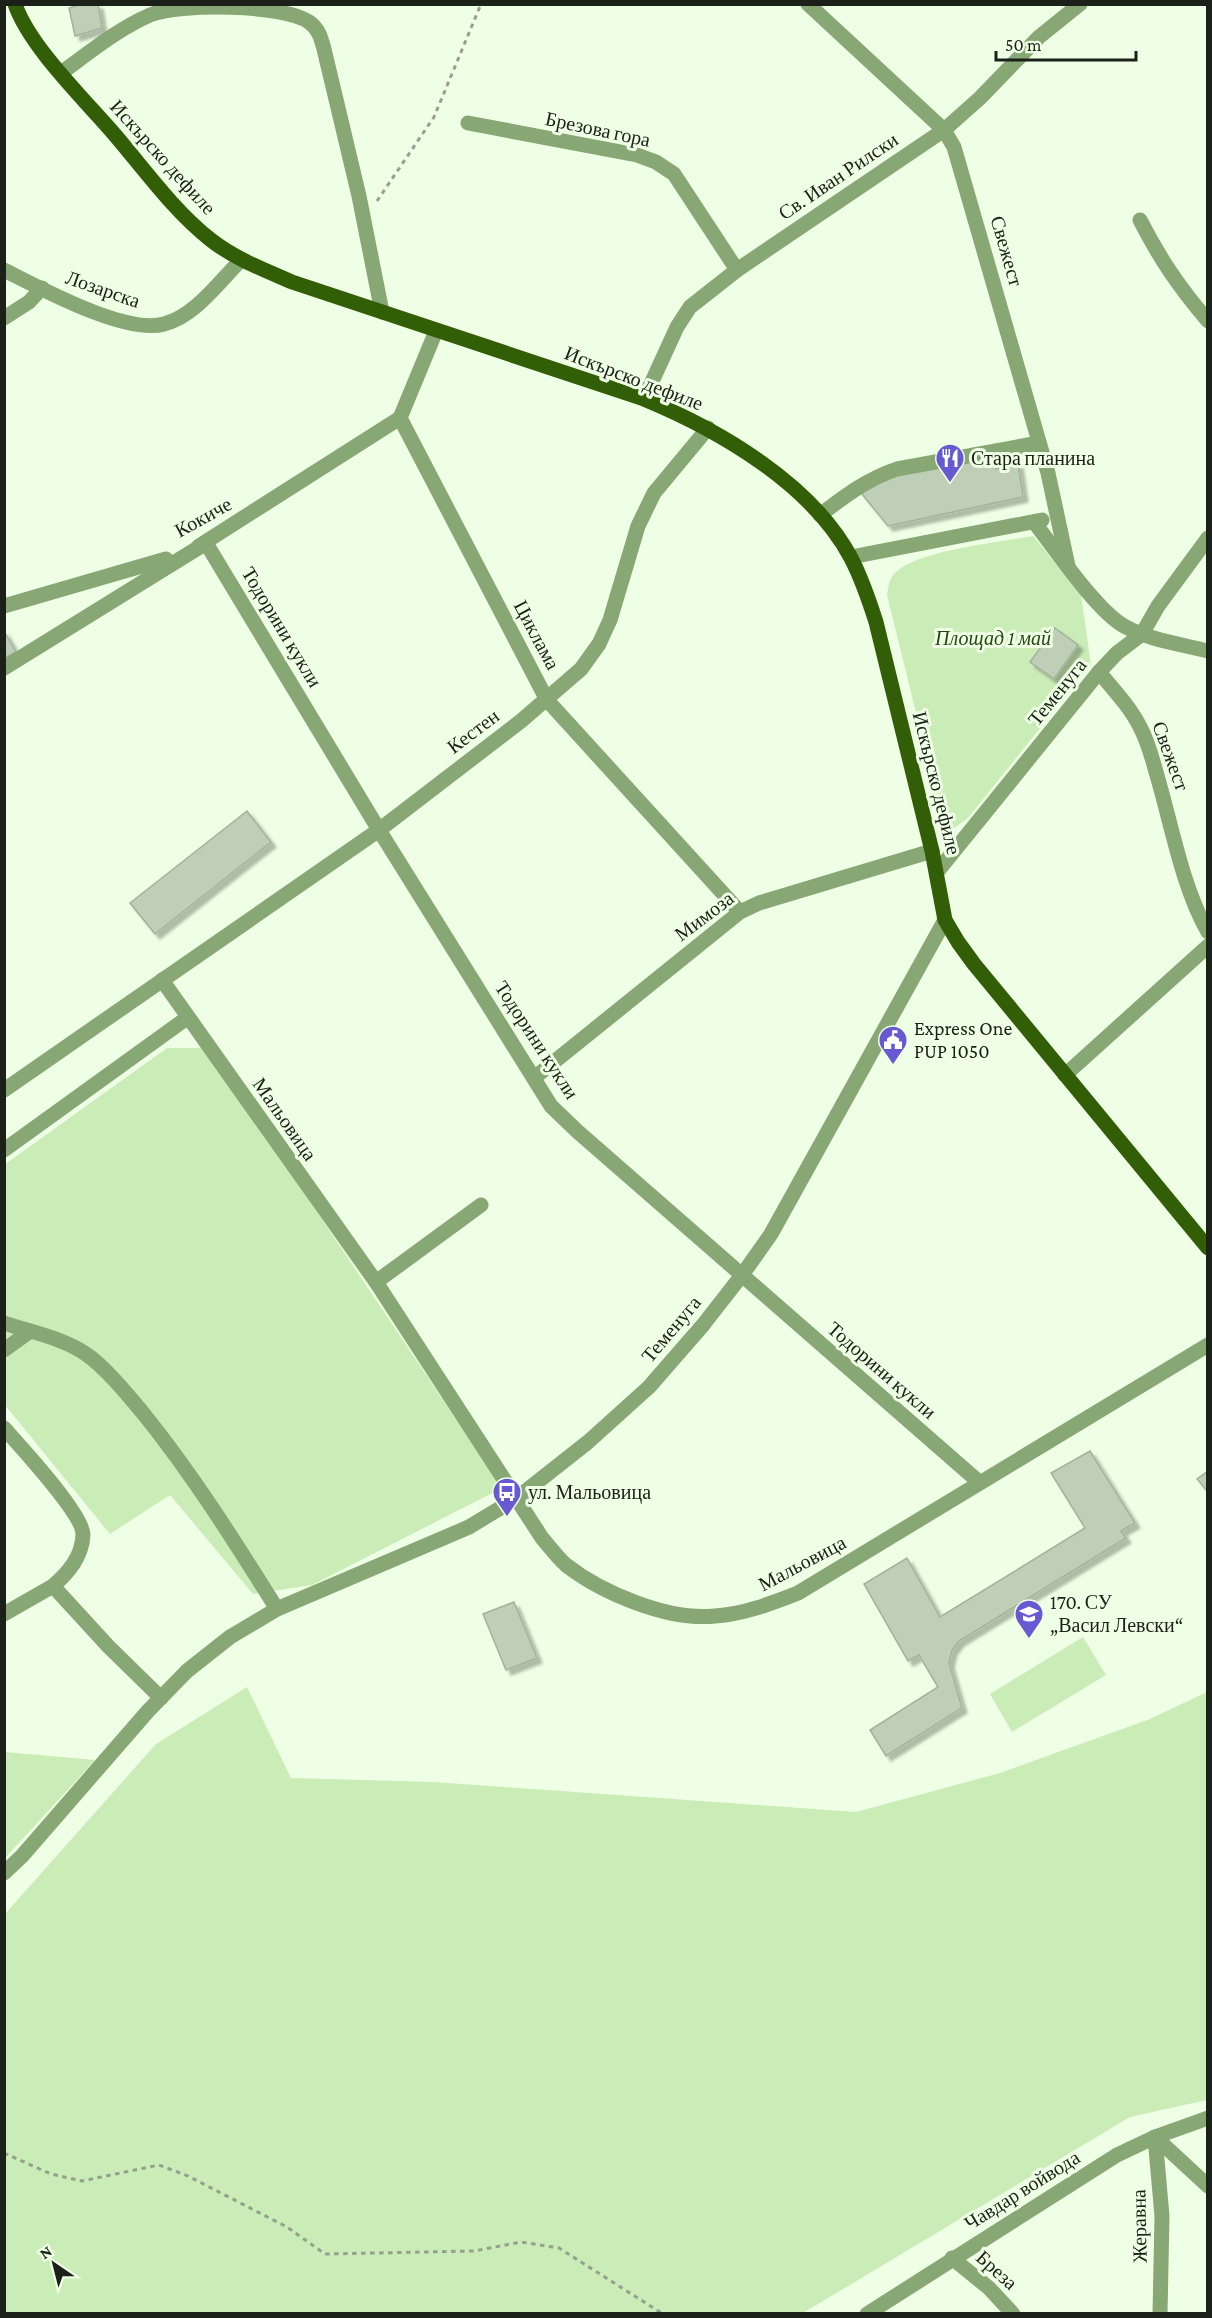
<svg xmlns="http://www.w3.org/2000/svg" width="1212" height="2318" viewBox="0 0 1212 2318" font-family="'Crimson Pro',serif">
  <defs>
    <filter id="shadow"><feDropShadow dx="5" dy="5" stdDeviation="1.5" flood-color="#0004"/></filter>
  </defs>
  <rect width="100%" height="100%" fill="#efffe5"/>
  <g fill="#caecb6">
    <path d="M1033 536 1081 595 1091 665 968 818 946 834 887 595C888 589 889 581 892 577 908 551 1002 542 1033 536Z"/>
    <path d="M167 1048H207L502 1488 312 1585 253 1594 170 1495 110 1534 5 1405 4 1165Z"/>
    <path d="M1083 1637 1106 1675 1012 1732 990 1694Z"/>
    <path d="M247 1687 291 1778 433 1782 856 1812 1000 1773 1150 1719 1207 1692V2100L1130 2117 803 2313H5V1914L156 1744Z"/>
    <path d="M5 1752 95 1760 5 1858 4 1752Z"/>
  </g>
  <g fill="#bfceb6" stroke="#a3b29a" stroke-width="1.5" filter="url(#shadow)">
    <path d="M82 4H98L102 28 75 36 69 8Z"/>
    <path d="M993 454 996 469 1018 463 1023 497 888 526 861 493 896 474Z"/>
    <path d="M1055 628 1078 645 1054 679 1030 662Z"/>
    <path d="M4 631 16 652 4 658Z"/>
    <path d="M247 811 271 842 155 934 130 903Z"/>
    <path d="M1090 1451 1135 1523 1121 1531 1126 1538 959 1641 952 1650 949 1663 962 1708 886 1756 870 1730 938 1687 919 1655 908 1661 864 1584 907 1558 940 1617 1085 1528 1051 1473Z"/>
    <path d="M1208 1471V1492L1197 1479Z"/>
    <path d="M514 1602 537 1658 506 1670 483 1614Z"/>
  </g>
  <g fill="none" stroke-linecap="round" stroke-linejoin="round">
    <g stroke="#95a08e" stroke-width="3" stroke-dasharray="4.5 4.5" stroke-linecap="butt">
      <path d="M377 201 434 117 481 4"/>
      <path d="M4 2153 51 2174 82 2181 159 2165 188 2176 287 2227 325 2254 474 2251 521 2242 559 2248 663 2314"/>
    </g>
    <g stroke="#87a774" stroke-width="15">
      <path d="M808 4 944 130 954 147 1048 473 1068 566"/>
      <path d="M61 73C90 52 118 29 150 15 179 3 283 4 309 22 319 29 321 38 324 49L359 196 382 312"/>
      <path d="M468 123 637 155 656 162 674 174 737 270"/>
      <path d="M1140 220C1160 259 1179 287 1208 321"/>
      <path d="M4 270C40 288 126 335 164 324 195 316 219 282 241 260"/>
      <path d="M4 318 29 302 42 288"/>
      <path d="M436 331 400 418 412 441 547 700 740 912"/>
      <path d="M644 399 677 327 690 307 737 270 944 130 980 98 1039 37 1080 4"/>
      <path d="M820 515C845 496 867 479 897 469L1039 443"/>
      <path d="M1034 522C1055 549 1096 610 1124 626 1149 640 1180 644 1208 651"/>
      <path d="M199 546 400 418"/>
      <path d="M851 557 1042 520"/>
      <path d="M4 606 166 559"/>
      <path d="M4 668 206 543 379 830 551 1106 577 1131 979 1482"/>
      <path d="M1099 672C1114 690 1130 707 1140 727 1149 743 1153 762 1158 779 1172 827 1183 889 1208 932"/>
      <path d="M937 872 1099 672 1117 653 1142 634 1158 606 1208 538"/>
      <path d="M162 980 376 1282 542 1538C549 1546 557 1557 566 1565 602 1593 668 1621 715 1616 744 1614 770 1604 798 1593L1208 1345"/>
      <path d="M1065 1075 1208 946"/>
      <path d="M534 1078 740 912 759 903 932 851"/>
      <path d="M4 1090 379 830 521 721 581 669 599 644 610 620 638 526 654 493 708 428"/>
      <path d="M4 1150 187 1018"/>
      <path d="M376 1282 481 1205"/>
      <path d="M4 1323C31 1332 63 1338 86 1354 106 1368 127 1394 143 1413 193 1475 235 1542 277 1609"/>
      <path d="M4 1350 29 1332"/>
      <path d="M4 1428C20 1446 84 1515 83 1535 82 1557 68 1573 53 1586L108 1646 161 1698"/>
      <path d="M4 1614 53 1586"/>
      <path d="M4 1873 22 1856 148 1711 187 1671 230 1637 277 1609 469 1527 517 1498 588 1442 649 1387 703 1325 742 1275 771 1234 945 920"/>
      <path d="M1155 2137 1162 2216 1160 2314"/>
      <path d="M1155 2137 1208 2186"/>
      <path d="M952 2258 989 2288 1013 2314"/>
      <path d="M867 2314 1117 2155 1155 2137 1208 2118"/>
    </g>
    <path stroke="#325e07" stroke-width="15" d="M15 4C29 46 85 100 115 135 145 170 174 211 211 240 235 259 265 270 292 282L644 399C719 430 812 484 851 558 862 579 869 600 876 622L932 851 945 920 958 942 974 964 1208 1248"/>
  </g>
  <defs>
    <g id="restaurant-pin" transform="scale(1.5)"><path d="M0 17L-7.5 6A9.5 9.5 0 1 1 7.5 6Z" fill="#6759d2" stroke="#efffe5"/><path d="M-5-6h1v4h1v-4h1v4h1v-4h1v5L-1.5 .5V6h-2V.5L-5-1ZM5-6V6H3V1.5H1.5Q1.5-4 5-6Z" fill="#fff"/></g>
    <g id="civic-pin" transform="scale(1.5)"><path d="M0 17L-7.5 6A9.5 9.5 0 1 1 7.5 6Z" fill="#6759d2" stroke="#efffe5"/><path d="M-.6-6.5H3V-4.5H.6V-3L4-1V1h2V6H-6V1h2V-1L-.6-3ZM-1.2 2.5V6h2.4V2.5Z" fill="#fff"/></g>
    <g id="bus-pin" transform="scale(1.5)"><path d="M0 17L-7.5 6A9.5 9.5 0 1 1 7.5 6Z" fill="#6759d2" stroke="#efffe5"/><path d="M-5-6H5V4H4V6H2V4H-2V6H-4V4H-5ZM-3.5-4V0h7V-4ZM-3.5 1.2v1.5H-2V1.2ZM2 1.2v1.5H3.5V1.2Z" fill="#fff"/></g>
    <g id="school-pin" transform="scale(1.5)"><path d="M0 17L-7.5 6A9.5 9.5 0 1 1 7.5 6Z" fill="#6759d2" stroke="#efffe5"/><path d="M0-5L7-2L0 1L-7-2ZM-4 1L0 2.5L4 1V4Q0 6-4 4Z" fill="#fff"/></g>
  </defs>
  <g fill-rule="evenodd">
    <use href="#restaurant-pin" x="950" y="458"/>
    <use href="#civic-pin" x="893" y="1040"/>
    <use href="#bus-pin" x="507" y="1492"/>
    <use href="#school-pin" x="1029" y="1614"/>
  </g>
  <g text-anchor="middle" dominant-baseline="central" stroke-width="6" stroke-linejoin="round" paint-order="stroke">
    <g font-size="20" fill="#1b2018" stroke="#efffe5">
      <text transform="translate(598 129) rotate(12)">Брезова гора</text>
      <text transform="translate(163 157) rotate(48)">Искърско дефиле</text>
      <text transform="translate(838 176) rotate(-34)">Св. Иван Рилски</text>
      <text transform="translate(1007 251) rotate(74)">Свежест</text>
      <text transform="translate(103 289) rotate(19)">Лозарска</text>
      <text transform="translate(634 378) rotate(21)">Искърско дефиле</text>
      <text transform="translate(203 517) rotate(-29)">Кокиче</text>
      <text transform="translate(282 627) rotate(59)">Тодорини кукли</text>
      <text transform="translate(537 635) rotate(62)">Циклама</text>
      <text transform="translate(1057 692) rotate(-51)">Теменуга</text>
      <text transform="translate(473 731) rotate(-37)">Кестен</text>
      <text transform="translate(1171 756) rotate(70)">Свежест</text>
      <text transform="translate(937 783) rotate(76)">Искърско дефиле</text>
      <text transform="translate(704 916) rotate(-37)">Мимоза</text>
      <text transform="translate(537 1040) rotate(57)">Тодорини кукли</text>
      <text transform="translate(285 1119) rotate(55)">Мальовица</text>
      <text transform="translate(671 1329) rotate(-50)">Теменуга</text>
      <text transform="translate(882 1370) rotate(41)">Тодорини кукли</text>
      <text transform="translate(802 1563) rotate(-28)">Мальовица</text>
      <text transform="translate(1022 2190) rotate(-32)">Чавдар войвода</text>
      <text transform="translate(1139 2226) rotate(-91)">Жеравна</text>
      <text transform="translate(997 2270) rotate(42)">Бреза</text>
    </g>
    <g font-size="20" fill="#1b2018" stroke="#efffe5" text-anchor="start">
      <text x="971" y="458">Стара планина</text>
      <text x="914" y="1028">Express One<tspan x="914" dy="23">PUP 1050</tspan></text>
      <text x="528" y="1492">ул. Мальовица</text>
      <text x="1050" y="1602">170. СУ<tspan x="1050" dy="23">„Васил Левски“</tspan></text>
    </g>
    <g font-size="20" font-style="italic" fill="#284610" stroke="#efffe5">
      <text x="993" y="638">Площад 1 май</text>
    </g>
  </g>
  <rect width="1212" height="2318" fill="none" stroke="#1b2018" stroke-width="12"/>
  <g transform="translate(54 2264) rotate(325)" stroke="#efffe5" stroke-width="4.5" paint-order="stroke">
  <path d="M0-4.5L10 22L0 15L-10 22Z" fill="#1b2018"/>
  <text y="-9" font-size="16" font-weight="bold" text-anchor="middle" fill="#1b2018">N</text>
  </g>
  <path d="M996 51v9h140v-9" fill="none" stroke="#1b2018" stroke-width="3"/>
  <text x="1005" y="51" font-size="18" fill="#1b2018" stroke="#efffe5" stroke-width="4.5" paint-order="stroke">50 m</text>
</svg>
